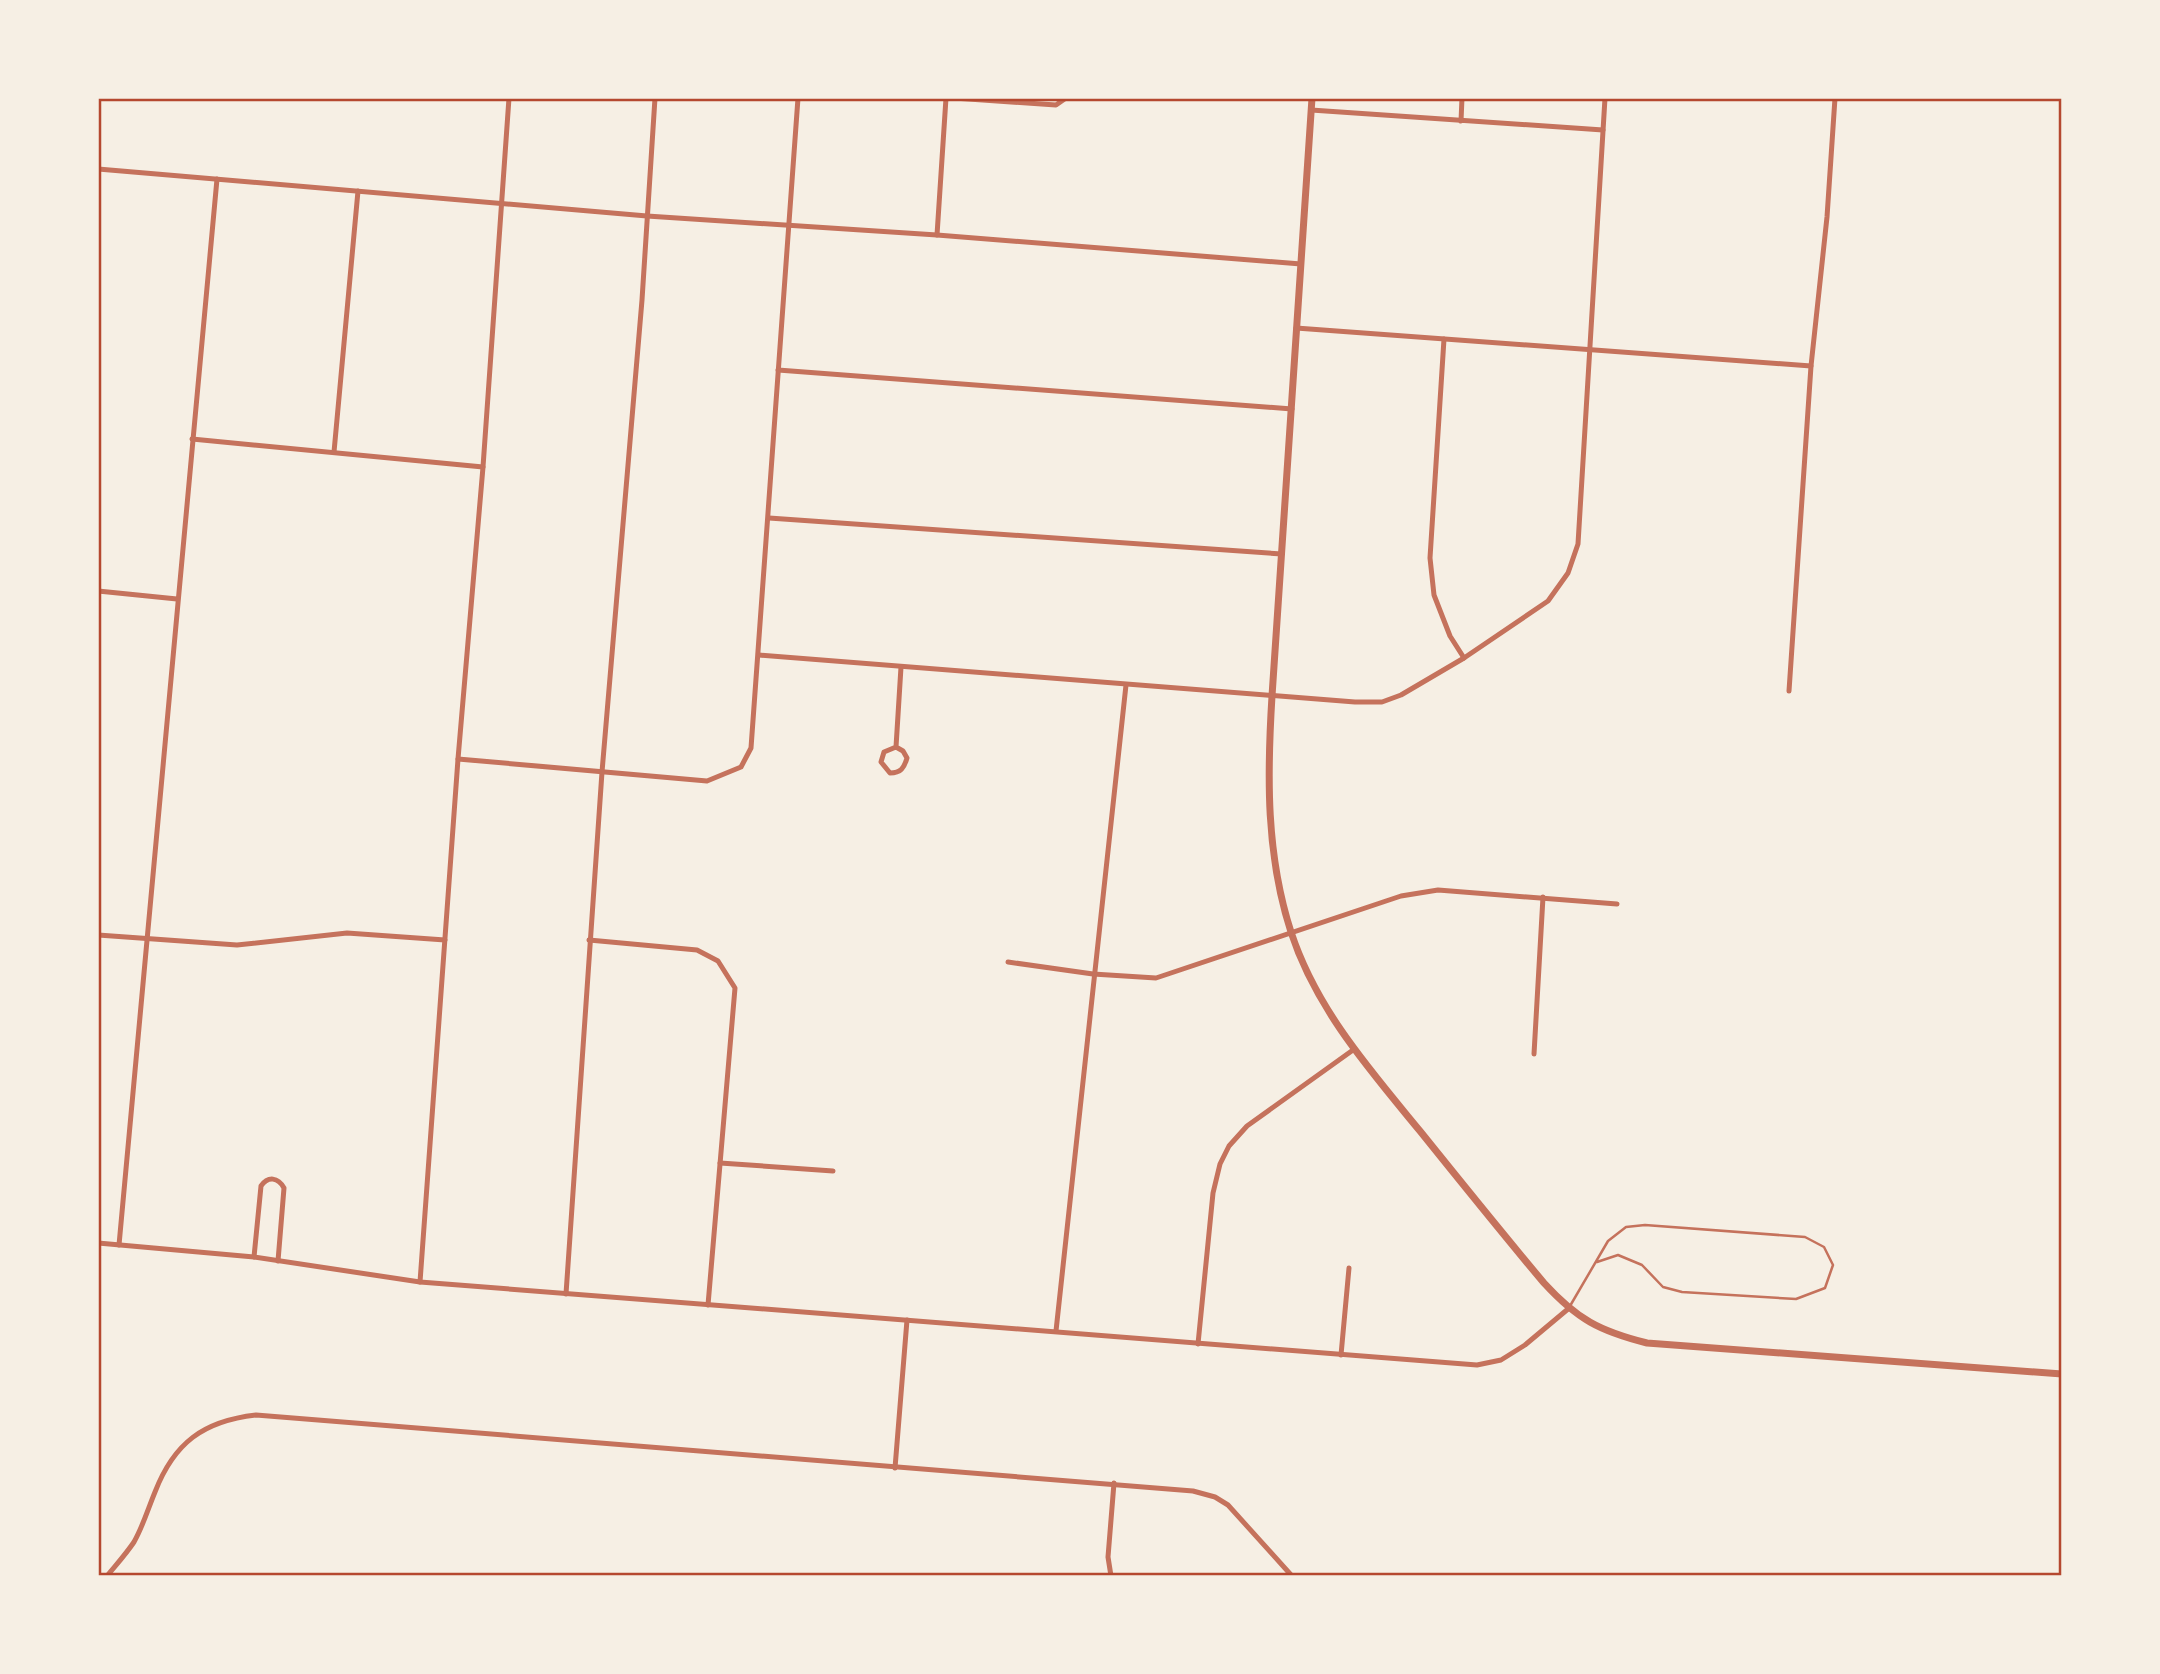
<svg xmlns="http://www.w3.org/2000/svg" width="2160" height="1674" viewBox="0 0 2160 1674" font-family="Raleway,sans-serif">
  <rect width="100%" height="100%" fill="#f6efe4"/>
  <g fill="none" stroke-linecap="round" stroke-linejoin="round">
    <path stroke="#c5725c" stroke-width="2.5" d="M1570 1306 1608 1241 1626 1227 1645 1225 1805 1237 1824 1247 1833 1265 1825 1288 1796 1299 1682 1292 1663 1287 1642 1265 1618 1255 1597 1262"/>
    <g stroke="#c5725c" stroke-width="5">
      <path d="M954 98 1056 105 1066 98"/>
      <path d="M1311 110 1603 130"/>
      <path d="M1461 121 1462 98"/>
      <path d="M98 169 647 216 937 235 1301 264"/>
      <path d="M937 235 946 98"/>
      <path d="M1296 328 1811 366"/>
      <path d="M1444 339 1430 558 1434 595 1450 636 1464 658"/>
      <path d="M778 370 1292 409"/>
      <path d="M192 439 483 467"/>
      <path d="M334 452 358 191"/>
      <path d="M769 518 1282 554"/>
      <path d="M98 591 177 599"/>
      <path d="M759 655 1355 702H1382L1401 695 1464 658 1548 601 1568 573 1578 544 1605 98"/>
      <path d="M1789 691 1811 366 1827 217 1835 98"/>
      <path d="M896 747 903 751 907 758C904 768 901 773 890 773L881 762 884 752 896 747 901 667"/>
      <path d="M458 759 707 781 741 767 751 748 798 98"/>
      <path d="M98 935 237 945 347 933 445 940"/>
      <path d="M589 940 697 950 718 961 735 988 708 1305"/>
      <path d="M1008 962 1093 974 1156 978 1401 896 1438 890 1617 904"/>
      <path d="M1534 1054 1543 897"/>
      <path d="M720 1163 833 1171"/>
      <path d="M98 1243 254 1257 420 1282 1477 1365 1501 1360 1525 1345 1568 1309"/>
      <path d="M119 1245 217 179"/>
      <path d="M254 1257 261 1186C268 1176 278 1177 284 1188L278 1261"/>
      <path d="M420 1282 458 759 483 467 509 98"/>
      <path d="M566 1294 602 772 642 300 655 98"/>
      <path d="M1056 1331 1126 685"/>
      <path d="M1198 1344 1213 1193 1220 1164 1229 1146 1247 1126 1353 1050"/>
      <path d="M1341 1355 1349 1268"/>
      <path d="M895 1468 907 1320"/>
      <path d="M107 1576C116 1565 126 1554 134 1542 143 1526 148 1509 155 1492 174 1443 203 1421 256 1415L1193 1491 1215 1497 1228 1505 1292 1576"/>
      <path d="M1111 1576 1108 1557 1114 1483"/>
    </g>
    <path stroke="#c5725c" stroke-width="7" d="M1312 98 1272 696C1267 776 1266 855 1291 932 1316 1009 1370 1070 1420 1131 1461 1182 1502 1233 1544 1283 1577 1319 1599 1331 1647 1343L2062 1374"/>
  </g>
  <rect width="2160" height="1674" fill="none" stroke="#f6efe4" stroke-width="200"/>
  <rect x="100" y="100" width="1960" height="1474" fill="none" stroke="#b5482f" stroke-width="2.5"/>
</svg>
